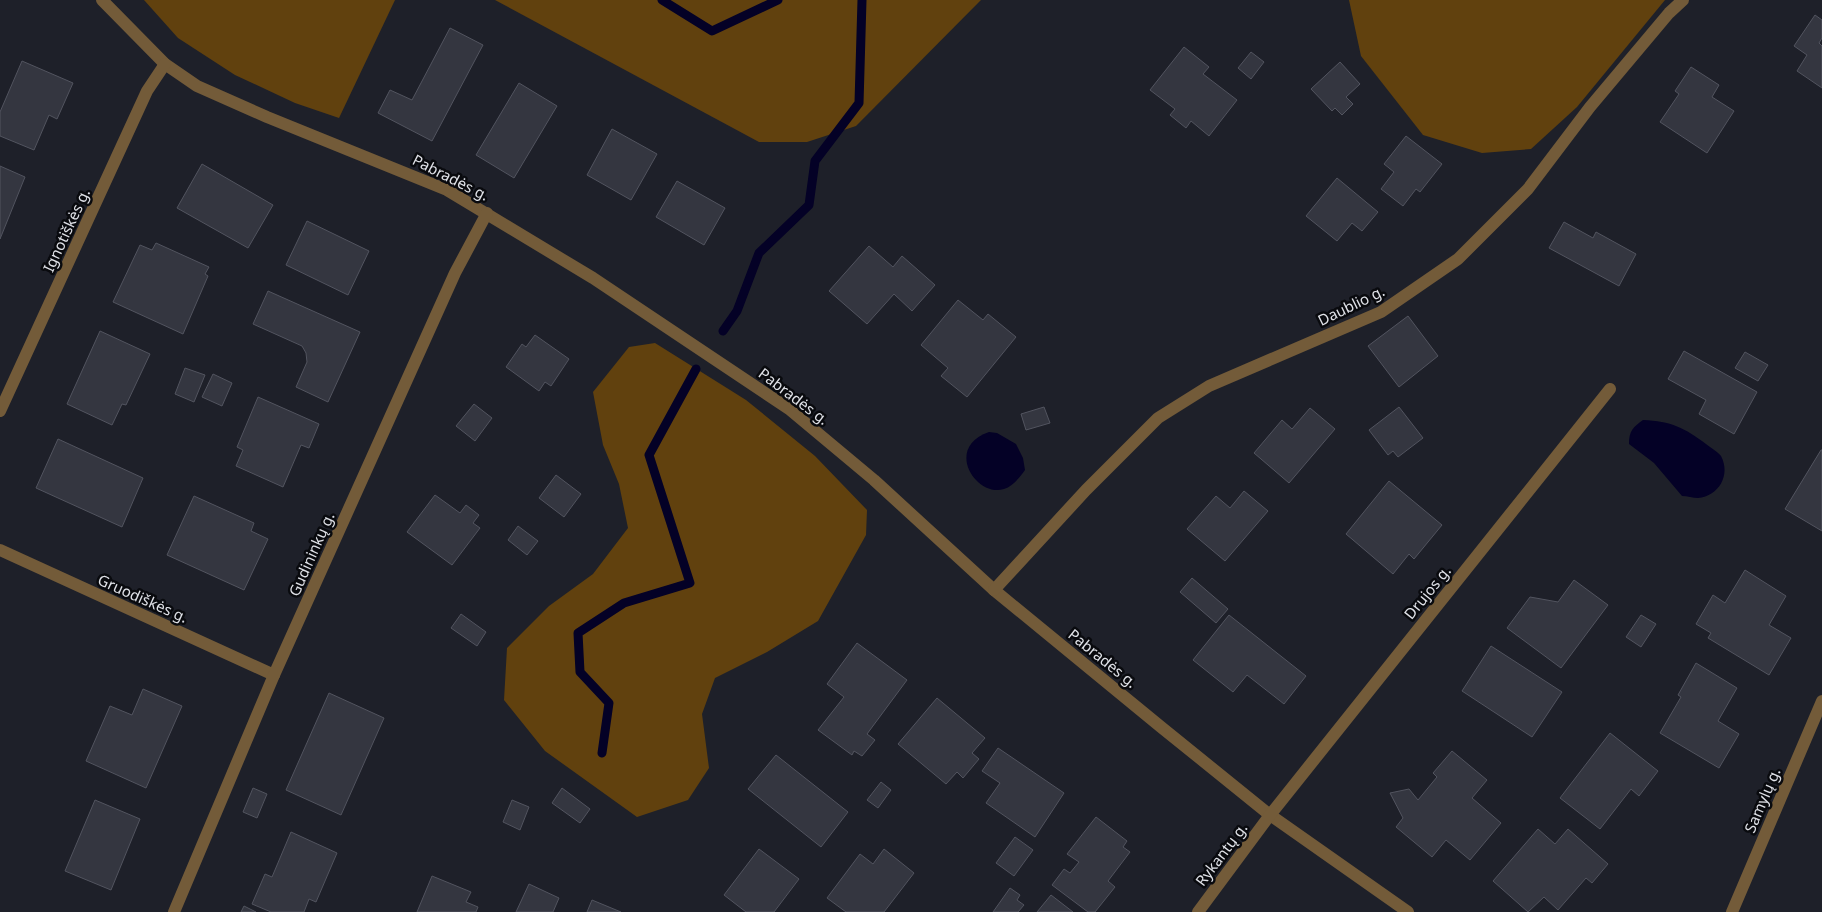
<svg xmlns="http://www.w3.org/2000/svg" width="1822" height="912" viewBox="0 0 1822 912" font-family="'Noto Sans',sans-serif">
  <rect width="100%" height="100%" fill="#1e2029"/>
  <g fill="#61410e">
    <path d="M144 0H395L339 118 295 103 235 75 178 38Z"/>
    <path d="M495 0H981L856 126 807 142H759Z"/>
    <path d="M1349 0H1665L1577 107 1531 149 1482 153 1423 135 1361 56Z"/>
    <path d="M655 343 746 400 815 456 867 510 866 535 818 621 767 652 715 678 702 714 709 768 688 800 637 817 545 751 504 700 507 648 549 606 593 574 628 528 619 484 603 445 593 392 629 347Z"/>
  </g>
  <g fill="#040126">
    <path d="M1643 420C1671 421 1685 428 1706 444 1711 448 1718 452 1721 456 1731 475 1719 496 1698 498 1693 498 1687 496 1682 496L1654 463 1629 444C1629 431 1633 427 1643 420Z"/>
    <path d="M989 432 997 433 1016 444 1023 458 1025 470C1020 477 1013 486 1004 489 977 498 943 448 989 432Z"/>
  </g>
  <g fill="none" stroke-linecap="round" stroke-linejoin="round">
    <g stroke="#040126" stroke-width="9">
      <path d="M662 0 712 31 778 0"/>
      <path d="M723 331 737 311 759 253 809 205 815 161 859 103 862 0"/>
      <path d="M602 753 609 703 580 672 578 633 624 603 690 583 649 455 696 369"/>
    </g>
  </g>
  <g fill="#343640" stroke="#52545f">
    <path d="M1815 15 1822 20V38L1819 43 1822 46V88L1797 71 1807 55 1794 46Z"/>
    <path d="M450 28 483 45 432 141 378 113 390 90 412 100Z"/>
    <path d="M1184 47 1209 67 1203 74 1237 100 1209 136 1191 121 1186 128 1170 115 1175 109 1150 90Z"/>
    <path d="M1251 52 1264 62 1251 79 1238 68Z"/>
    <path d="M22 61 73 83 57 119 49 115 34 150 0 136V112Z"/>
    <path d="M1340 62 1360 84 1346 97 1353 104 1342 115 1335 108 1332 111 1311 89Z"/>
    <path d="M1691 67 1719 85 1712 97 1734 111 1707 153 1660 122 1679 94 1675 91Z"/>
    <path d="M519 83 557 106 514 178 476 155Z"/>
    <path d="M612 129 657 154 631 200 587 175Z"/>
    <path d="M1406 136 1442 164 1420 192 1416 189 1403 206 1381 189 1394 172 1384 164Z"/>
    <path d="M202 164 273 205 248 248 177 208Z"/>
    <path d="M0 166 25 177 0 239Z"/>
    <path d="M1337 178 1378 212 1362 231 1352 223 1337 241 1306 216Z"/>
    <path d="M677 181 725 208 704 245 656 217Z"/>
    <path d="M307 221 369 251 348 295 286 265Z"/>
    <path d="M1564 222 1593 238 1596 232 1636 254 1619 286 1549 248Z"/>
    <path d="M156 243 209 267 205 274 208 276 183 334 113 302 140 245 152 250Z"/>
    <path d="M869 246 893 267 902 256 935 285 912 311 894 294 867 324 829 291Z"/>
    <path d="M268 291 360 332 328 402 296 387 307 362 306 353 302 346 253 324Z"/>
    <path d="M958 300 983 320 988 314 1016 337 967 397 941 376 948 368 921 345Z"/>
    <path d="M1408 316 1438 356 1399 387 1368 346Z"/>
    <path d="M100 331 150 354 126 405 122 404 112 425 67 404Z"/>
    <path d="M535 335 569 359 551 386 545 382 539 391 506 367 522 344 526 347Z"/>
    <path d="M1684 351 1757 392 1734 434 1699 414 1706 400 1668 379Z"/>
    <path d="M1745 352 1768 365 1758 381 1735 368Z"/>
    <path d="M185 368 205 375 194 402 175 394Z"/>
    <path d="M213 374 232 383 222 406 202 397Z"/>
    <path d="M258 397 319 424 309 448 301 445 283 487 236 466 243 450 237 447Z"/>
    <path d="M474 404 492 418 475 441 456 426Z"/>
    <path d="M1044 407 1050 423 1026 430 1021 414Z"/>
    <path d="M1399 407 1423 438 1398 457 1393 451 1388 455 1369 430Z"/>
    <path d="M1310 408 1335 429 1289 483 1254 453 1282 420 1292 429Z"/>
    <path d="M58 439 143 478 122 527 36 488Z"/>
    <path d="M1821 450H1822V531L1785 509Z"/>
    <path d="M556 475 581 494 564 517 539 498Z"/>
    <path d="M1389 481 1442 525 1414 559 1409 554 1393 574 1346 534Z"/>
    <path d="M1244 491 1268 511 1225 561 1187 529 1216 496 1230 508Z"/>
    <path d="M435 495 460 513 466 505 479 515 473 523 480 528 452 565 407 532Z"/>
    <path d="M194 496 254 523 251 531 268 539 244 590 167 555Z"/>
    <path d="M518 526 538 541 527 555 508 540Z"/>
    <path d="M1745 570 1786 596 1769 625 1791 638 1769 675 1708 638 1711 633 1696 624 1713 595 1725 603Z"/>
    <path d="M1192 578 1228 609 1216 623 1180 592Z"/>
    <path d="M1574 580 1608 605 1561 668 1507 628 1530 597 1558 602Z"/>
    <path d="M461 614 486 632 477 646 451 628Z"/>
    <path d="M1229 615 1306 676 1284 704 1247 675 1233 692 1193 660Z"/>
    <path d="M1641 615 1656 624 1641 647 1626 637Z"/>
    <path d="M857 643 907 680 867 734 875 740 862 756 854 751 852 755 818 730 844 697 827 684Z"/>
    <path d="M1491 646 1562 692 1532 737 1462 691Z"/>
    <path d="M1696 663 1737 688 1718 721 1739 734 1719 768 1660 733 1681 697 1678 695Z"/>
    <path d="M143 689 182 706 146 788 86 761 110 706 132 715Z"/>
    <path d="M329 693 384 718 341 815 286 790Z"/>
    <path d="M937 698 985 738 972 753 979 759 963 778 957 772 946 784 898 744Z"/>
    <path d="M1610 733 1658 771 1639 796 1631 789 1600 829 1560 798Z"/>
    <path d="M998 748 1064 793 1035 837 986 803 1000 783 982 771Z"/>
    <path d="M1452 751 1487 780 1472 798 1501 823 1470 860 1446 840 1432 857 1396 827 1403 818 1390 793 1409 789 1418 800 1437 777 1433 773Z"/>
    <path d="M776 755 848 812 821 847 748 789Z"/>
    <path d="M881 782 891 790 878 808 867 800Z"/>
    <path d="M253 788 267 794 257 818 243 812Z"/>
    <path d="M562 788 590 809 580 823 552 803Z"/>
    <path d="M95 800 140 819 111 890 65 871Z"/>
    <path d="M512 800 529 807 520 830 503 822Z"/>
    <path d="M1096 817 1127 841 1123 847 1130 852 1108 881 1115 887 1095 912H1088L1052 885 1064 869 1070 873 1079 862 1067 854Z"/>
    <path d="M1538 829 1555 844 1568 829 1608 864 1592 883 1586 878 1558 910 1544 897 1528 912 1493 881Z"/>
    <path d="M291 832 337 853 316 902 309 899 304 912H271L252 904 265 874 272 877Z"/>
    <path d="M1015 837 1033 850 1014 876 996 863Z"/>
    <path d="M759 849 799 879 774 912H746L724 895Z"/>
    <path d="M884 849 914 873 884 912H846L827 898 860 854 873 864Z"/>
    <path d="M432 876 471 892 466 902 478 907 476 912H417Z"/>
    <path d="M529 884 559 898 553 912H516Z"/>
    <path d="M1010 888 1020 895 1017 900 1024 905 1018 912H993Z"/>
    <path d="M1051 895 1073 912H1037Z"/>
    <path d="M592 900 621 912H587Z"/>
    <path d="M244 906 256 912H241Z"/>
  </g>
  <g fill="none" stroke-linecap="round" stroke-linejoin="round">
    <g stroke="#735b39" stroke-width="12">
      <path d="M102 0 165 64 197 86 267 117 447 190 593 278 789 409 874 480 994 590 1161 727 1270 815 1408 912"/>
      <path d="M0 411 147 91 165 64"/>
      <path d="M0 550 274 675"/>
      <path d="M994 590 1086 490 1158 418 1209 386 1381 312 1458 259 1528 189 1590 107 1669 13 1683 0"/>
      <path d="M174 912 274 675 455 273 487 213"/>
      <path d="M1198 912 1270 815 1610 389"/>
      <path d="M1732 912 1822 701"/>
    </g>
  </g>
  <g text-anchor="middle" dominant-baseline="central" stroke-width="5" stroke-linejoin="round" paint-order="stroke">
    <g font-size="15" fill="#e0e2e8" stroke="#090a0e">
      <text transform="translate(451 177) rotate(27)">Pabradės g.</text>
      <text transform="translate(66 230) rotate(-65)">Ignotiškės g.</text>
      <text transform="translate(1351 305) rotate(-26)">Daublio g.</text>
      <text transform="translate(794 396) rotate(37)">Pabradės g.</text>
      <text transform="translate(311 554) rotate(-66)">Gudininkų g.</text>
      <text transform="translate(1427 592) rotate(-51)">Drujos g.</text>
      <text transform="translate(143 598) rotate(24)">Gruodiškės g.</text>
      <text transform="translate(1103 658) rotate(39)">Pabradės g.</text>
      <text transform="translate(1762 800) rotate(-67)">Samylų g.</text>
      <text transform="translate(1221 854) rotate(-53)">Rykantų g.</text>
    </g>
  </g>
</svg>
